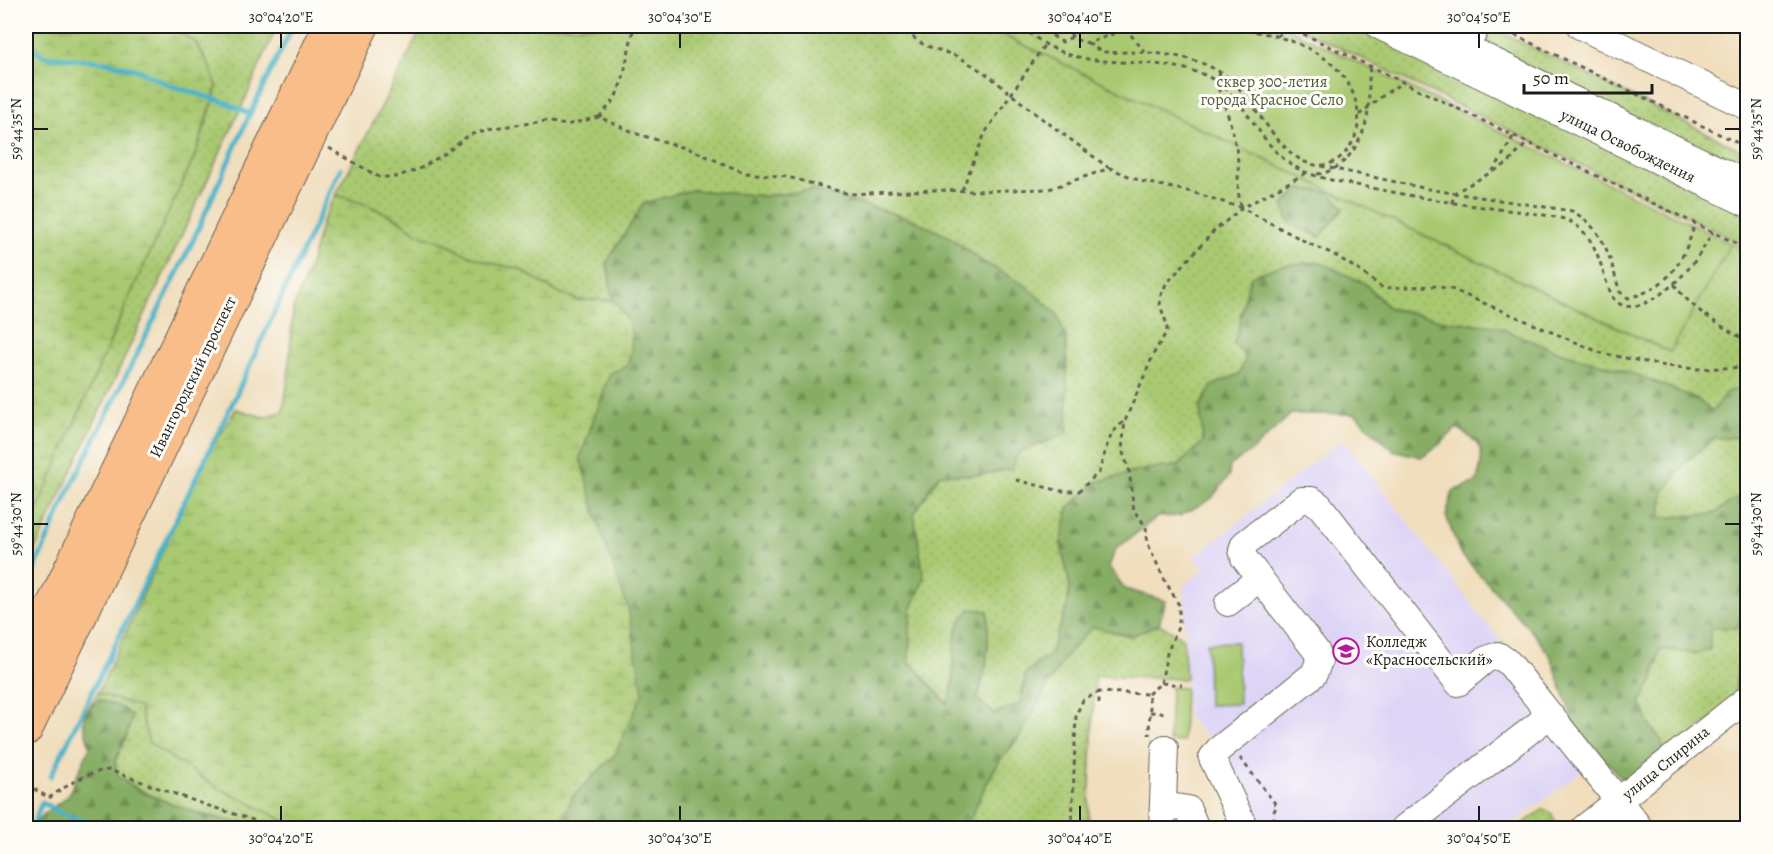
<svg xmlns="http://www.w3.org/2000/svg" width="1773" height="854" viewBox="0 0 1773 854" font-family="Alegreya,serif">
  <defs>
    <pattern id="grass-dots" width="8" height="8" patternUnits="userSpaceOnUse" patternTransform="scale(1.5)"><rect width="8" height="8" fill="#a9c971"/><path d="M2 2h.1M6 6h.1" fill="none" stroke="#91ac61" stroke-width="1.8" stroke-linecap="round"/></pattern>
    <pattern id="forest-firs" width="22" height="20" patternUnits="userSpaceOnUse" patternTransform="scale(1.5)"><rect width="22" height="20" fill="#86ad63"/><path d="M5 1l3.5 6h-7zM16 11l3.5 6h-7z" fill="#6d8c51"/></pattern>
    <pattern id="wetland-marsh" width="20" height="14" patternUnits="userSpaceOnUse" patternTransform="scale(1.5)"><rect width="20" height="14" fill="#a9c971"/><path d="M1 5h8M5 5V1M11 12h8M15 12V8" fill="none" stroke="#91ac61"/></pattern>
  </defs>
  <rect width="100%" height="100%" fill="#fdfcf7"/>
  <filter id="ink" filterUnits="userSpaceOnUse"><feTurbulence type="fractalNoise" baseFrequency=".0167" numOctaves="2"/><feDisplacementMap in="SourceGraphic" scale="12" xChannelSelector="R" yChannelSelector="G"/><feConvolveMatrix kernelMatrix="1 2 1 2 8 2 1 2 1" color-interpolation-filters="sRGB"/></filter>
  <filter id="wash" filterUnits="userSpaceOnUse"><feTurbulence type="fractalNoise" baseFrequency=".008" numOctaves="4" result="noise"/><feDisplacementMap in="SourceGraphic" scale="24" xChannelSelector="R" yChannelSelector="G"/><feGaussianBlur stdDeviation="1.35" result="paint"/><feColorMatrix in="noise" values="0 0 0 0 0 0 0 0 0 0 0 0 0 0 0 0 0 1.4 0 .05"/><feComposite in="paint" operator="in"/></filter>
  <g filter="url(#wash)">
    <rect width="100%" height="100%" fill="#f0debd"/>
    <path fill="#ded5f6" d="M1343 439 1594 762 1507 828H1257L1216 745 1187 717 1184 585 1204 569 1194 557Z"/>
    <g fill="url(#grass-dots)" stroke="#627246" stroke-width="1.5">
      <path d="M168 26H277L248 93 26 569V535L128 300 196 153 208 118 217 86 208 63 195 42Z"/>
      <path d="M423 26H984L1669 352 1731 243 1747 250V387L1727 392 1712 412 1697 399 1617 368 1441 320 1389 308 1364 283 1319 262 1241 312V322L1234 343 1246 358 1239 374 1212 386 1200 406 1203 442 1178 466 1147 469 1061 544 1070 586 1067 607 1050 654 1026 673 1020 704 994 714 977 699C988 670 989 642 988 611L955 646 952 692 948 704 909 661 911 610 924 579 914 514 940 474 980 475 982 261 951 238 909 218 813 190 765 196 691 190 607 262 613 300H578L555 291 519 269 491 263 463 253 445 243 419 234 396 218 362 203 336 195Z"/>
      <path d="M1295 26H1357L1747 214V246Z"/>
      <path d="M1489 26 1747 153V174L1482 44Z"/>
      <path d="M1747 437V491L1714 514 1660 518 1664 491 1686 462 1714 438Z"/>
      <path d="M1159 624 1183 638 1186 679 1095 676 1088 828H967C976 805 985 783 999 762 1004 754 1011 748 1016 741 1042 702 1056 658 1093 627L1131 636Z"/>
      <path d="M1710 628H1744C1755 643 1741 650 1738 663 1735 675 1736 689 1735 701L1665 755 1661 740 1652 730 1640 703 1653 680 1660 648 1676 650Z"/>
      <path d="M98 693 139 707 149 743 220 789 244 800 298 828C288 828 276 830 265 828 214 820 162 805 117 777L115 762 127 735 90 705Z"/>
      <path d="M1544 809 1551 813 1558 826 1556 828H1517Z"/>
    </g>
    <g fill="url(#forest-firs)" stroke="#516440" stroke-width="1.5">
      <path d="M1300 189 1329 192 1344 208 1320 237 1289 223 1283 205Z"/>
      <path d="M691 190 765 196 813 190 909 218 951 238 982 261 1026 286 1057 314 1066 337 1068 433 1018 453 1012 469 980 475 940 474 914 514 924 579 911 610 909 661 947 704C959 681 949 649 959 624 961 619 967 614 971 609L988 611C989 641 988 670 977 699L994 714 1020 704 1026 673 1050 654 1067 607 1070 586 1061 544 1068 508 1096 482 1147 469 1178 466 1203 442 1200 407 1212 386 1239 374 1246 358 1234 343C1242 321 1243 299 1251 276L1283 265 1318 262 1364 283 1389 308 1441 320 1495 326 1559 352 1643 377 1697 399 1712 412 1727 392 1747 387V437L1714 438 1686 462 1664 491 1660 518 1714 514 1747 491V633L1744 628H1710V650L1696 654 1660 649 1653 680 1640 703 1652 729 1661 740 1665 755 1625 782 1575 726 1551 657 1533 633 1460 553 1446 516 1453 491 1476 482C1486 453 1484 444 1457 428L1440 444 1421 457 1393 450 1355 414H1291L1254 449 1230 466 1229 476 1211 499 1180 516 1157 517 1115 550 1109 567 1125 589 1166 601 1159 624 1131 636 1093 627C1056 658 1042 702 1016 741 1011 748 1004 754 999 762 985 783 976 805 967 828H558L573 796 614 756 601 532 580 458 610 373 627 366 620 309 613 300 607 262 644 203Z"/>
      <path d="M1747 647V690L1735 701 1738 661Z"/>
      <path d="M100 700 120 707 132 716 127 735 115 762 118 777 143 793 205 816 264 828H32L44 814 68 796 90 746C83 726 77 711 100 700Z"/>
    </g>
    <g fill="url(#wetland-marsh)" stroke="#627246" stroke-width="1.5">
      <path d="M28 26H168L195 42 208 63 217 86 196 153 128 300 26 535V28Z"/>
      <path d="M336 195 362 203 396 218 419 234 445 243 463 253 491 263 519 269 555 291 577 300H613C633 323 636 338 627 366L610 373 580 458 601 532 628 608 643 693 614 756 573 796 558 828H298L244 800 220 789 149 743 139 707 98 693 205 459 236 409 263 417 283 412 288 380 293 309 309 268 322 222Z"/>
    </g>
    <g fill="#a9c971" stroke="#627246" stroke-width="1.5">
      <path d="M984 26H1283L1731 243 1670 352Z"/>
      <path d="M1237 642 1239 704 1208 705 1207 643Z"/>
      <path d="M1171 687 1185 688 1183 742 1169 741Z"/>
    </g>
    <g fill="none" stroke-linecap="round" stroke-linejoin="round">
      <g stroke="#4ab4c7" stroke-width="5">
        <path d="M26 33 35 50 43 56 107 62 138 70 169 85 227 103 250 114"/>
        <path d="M26 588 68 493 190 247 247 120 293 26"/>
        <path d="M51 776 232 404 341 168"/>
        <path d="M32 828 42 802 60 813 104 828"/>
      </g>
    </g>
  </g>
  <g filter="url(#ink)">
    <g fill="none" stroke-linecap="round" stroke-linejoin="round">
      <g stroke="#666054" stroke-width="28">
        <g id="minor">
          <path d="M1379 26 1748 204"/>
          <path d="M1421 26 1748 184"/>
          <path d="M1580 26 1748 107"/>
          <path d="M1458 63 1477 26"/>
          <path d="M1228 603 1260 578"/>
          <path d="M1163 805 1188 809 1196 828"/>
          <path d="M1162 828 1165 748"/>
          <path d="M1245 828 1212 758 1218 750 1314 674 1319 661 1317 652 1244 558 1242 550 1244 544 1301 500H1312L1320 506 1458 683 1485 660 1498 655 1509 663 1640 828"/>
          <path d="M1404 828 1550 715"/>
          <path d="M1584 828 1748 698"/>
        </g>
      </g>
      <g stroke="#666054" stroke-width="35">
        <g id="highway">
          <path d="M26 662 330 26"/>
          <path d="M26 729 362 26"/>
        </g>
      </g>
      <g stroke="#666054" stroke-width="3" stroke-dasharray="4.5 4.5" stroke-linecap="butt">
        <path d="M898 26 924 45 959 57 988 75 1036 114 1109 168"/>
        <path d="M1022 26C1077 80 1137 50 1202 74 1250 93 1255 150 1305 172 1325 180 1347 183 1367 187 1406 195 1444 202 1483 207 1511 211 1541 213 1568 220 1601 239 1598 267 1613 298 1633 324 1676 284 1690 267 1699 257 1705 244 1713 232"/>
        <path d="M1037 26 1062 42 1072 37"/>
        <path d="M1065 26 1074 39 1088 43 1135 26"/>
        <path d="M1287 26 1748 249"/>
        <path d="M1498 27 1748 148"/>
        <path d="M1125 28 1145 52"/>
        <path d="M1277 36 1290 27"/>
        <path d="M1053 37 1055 26"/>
        <path d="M1088 43C1092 45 1095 48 1099 50 1106 54 1122 52 1131 52 1162 53 1196 56 1223 74 1255 95 1276 158 1315 165 1342 169 1362 136 1358 113 1356 94 1346 77 1333 65 1301 37 1255 30 1214 26"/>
        <path d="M1220 72 1215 81C1226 106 1235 134 1238 162 1239 178 1236 193 1242 208"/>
        <path d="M1359 115C1373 104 1388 90 1403 83"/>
        <path d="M599 117 615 99 623 78 634 26"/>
        <path d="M329 148 379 177H395L419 169 446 153 469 135 493 128 546 121 566 125 599 117 640 135 692 150 745 173 788 177 849 194 932 190 972 191 1049 189 1110 168 1140 181 1192 192 1242 208 1310 244 1333 254 1357 269 1383 288 1434 286 1451 289 1601 353 1666 366 1697 369 1748 367"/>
        <path d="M1321 166 1433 190 1572 211C1607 231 1609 258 1620 292L1628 298C1669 288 1684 261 1695 223"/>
        <path d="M1494 171 1508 163 1528 142"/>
        <path d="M1317 174C1344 172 1362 142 1367 118 1370 101 1368 83 1370 65"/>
        <path d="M962 190 985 133 1045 44"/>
        <path d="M1452 203 1454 193 1490 173 1496 167 1514 135"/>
        <path d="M1674 284C1692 310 1721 326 1748 342"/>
        <path d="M1016 480 1061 491H1079L1099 472 1108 442 1114 431 1123 422"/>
        <path d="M1161 683 1167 653 1179 625V605L1164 579 1148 544 1146 528 1139 516 1134 512 1129 470 1122 450 1125 421 1154 353 1167 331V325L1160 305 1161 295 1166 284 1214 231 1242 208 1308 172"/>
        <path d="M1148 694 1161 683 1182 685"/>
        <path d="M1099 703V692L1148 694 1150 705 1149 735"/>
        <path d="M1150 712 1168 713"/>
        <path d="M1240 758 1277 806C1271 814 1274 820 1277 828"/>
        <path d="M26 784 49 798C66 786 88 771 109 770L200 803 278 828"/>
        <path d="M1072 828 1076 715 1083 700 1099 692"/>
      </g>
      <use href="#minor" stroke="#fff" stroke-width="26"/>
      <use href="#highway" stroke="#f8bd88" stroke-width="33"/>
    </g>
  </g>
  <path fill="none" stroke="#1c1c1c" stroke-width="2" d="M281 33V48M680 33V48M1080 33V48M1479 33V48M33 129H48M1725 129H1740M33 524H48M1725 524H1740M281 806V821M680 806V821M1080 806V821M1479 806V821"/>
  <defs>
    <g id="university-ring" transform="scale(1.35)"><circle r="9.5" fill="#fdfcf7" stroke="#b5179e" stroke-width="1.5"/><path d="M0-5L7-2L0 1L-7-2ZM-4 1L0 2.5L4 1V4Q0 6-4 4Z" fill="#b5179e"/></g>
  </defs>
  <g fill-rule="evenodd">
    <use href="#university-ring" x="1346" y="651"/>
  </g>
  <g text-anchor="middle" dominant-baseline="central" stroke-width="6" stroke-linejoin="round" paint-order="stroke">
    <g font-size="16" fill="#4d593a" stroke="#fdfcf7">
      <text x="1272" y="82">сквер 300-летия<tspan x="1272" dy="18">города Красное Село</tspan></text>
    </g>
    <g font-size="16" fill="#1c1c1c" stroke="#fdfcf7">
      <text transform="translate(1628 146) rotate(26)">улица Освобождения</text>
      <text transform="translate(193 377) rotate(-64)">Ивангородский проспект</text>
      <text transform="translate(1666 763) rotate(-39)">улица Спирина</text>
    </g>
    <g font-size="16" fill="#1c1c1c" stroke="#fdfcf7" text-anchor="start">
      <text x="1366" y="642">Колледж<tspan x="1366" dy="18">«Красносельский»</tspan></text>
    </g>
  </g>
  <rect width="1773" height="854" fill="none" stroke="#fdfcf7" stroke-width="66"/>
  <path d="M1524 84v9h128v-9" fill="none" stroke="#1c1c1c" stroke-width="3"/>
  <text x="1533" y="84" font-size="18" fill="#1c1c1c" stroke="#fdfcf7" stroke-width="4.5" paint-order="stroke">50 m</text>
  <rect x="33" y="33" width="1707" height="788" fill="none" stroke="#1c1c1c" stroke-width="2"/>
  <g font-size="15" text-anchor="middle" fill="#1c1c1c">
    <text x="281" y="22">30°04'20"E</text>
    <text x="680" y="22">30°04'30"E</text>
    <text x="1080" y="22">30°04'40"E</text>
    <text x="1479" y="22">30°04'50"E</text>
    <text transform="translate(16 129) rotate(-90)" y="5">59°44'35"N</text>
    <text transform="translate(1756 129) rotate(-90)" y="5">59°44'35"N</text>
    <text transform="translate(16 524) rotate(-90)" y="5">59°44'30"N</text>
    <text transform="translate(1756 524) rotate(-90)" y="5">59°44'30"N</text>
    <text x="281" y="843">30°04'20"E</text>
    <text x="680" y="843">30°04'30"E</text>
    <text x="1080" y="843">30°04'40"E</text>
    <text x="1479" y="843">30°04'50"E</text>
  </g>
</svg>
